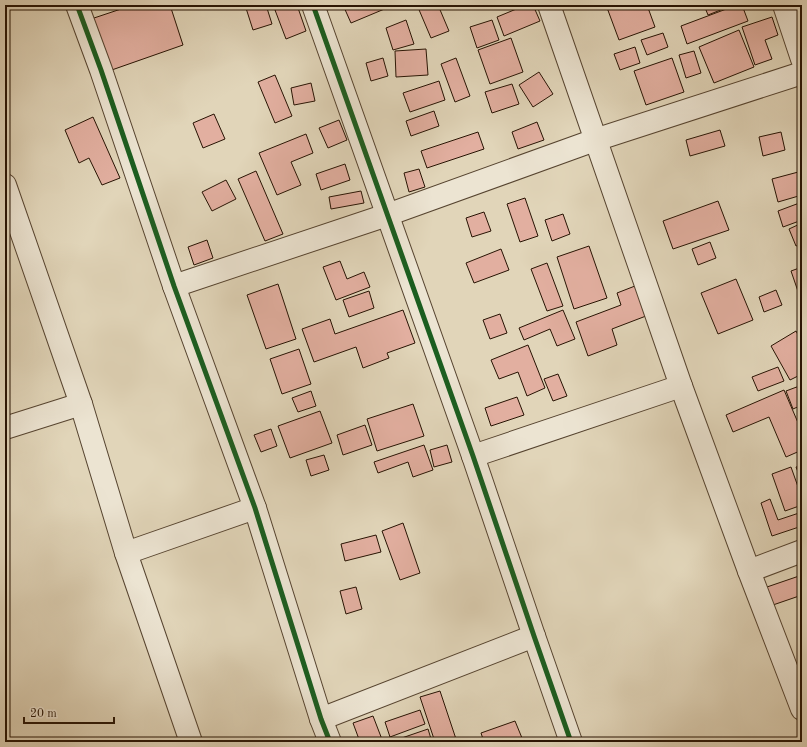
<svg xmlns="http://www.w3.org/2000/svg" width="807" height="747" viewBox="0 0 807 747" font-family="'Old Standard TT',serif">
  <rect width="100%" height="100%" fill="#e1d5b9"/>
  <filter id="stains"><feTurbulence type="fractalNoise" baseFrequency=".005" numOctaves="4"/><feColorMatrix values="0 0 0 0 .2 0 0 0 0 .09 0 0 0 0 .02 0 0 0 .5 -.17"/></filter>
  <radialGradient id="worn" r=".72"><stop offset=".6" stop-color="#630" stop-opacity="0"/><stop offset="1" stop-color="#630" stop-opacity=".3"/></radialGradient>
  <g fill="#e2afa0" stroke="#271303">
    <path d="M133 5H170L183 45 106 72 88 20Z"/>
    <path d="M245 5H266L272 24 253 30Z"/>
    <path d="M288 5H297L306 31 286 39 275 10Z"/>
    <path d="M343 5H394L351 23Z"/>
    <path d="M417 5H438L449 31 431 38Z"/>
    <path d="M526 5H533L540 21 504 36 497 17Z"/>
    <path d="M606 5H647L655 27 619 40Z"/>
    <path d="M704 5H721L723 9 708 15Z"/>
    <path d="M737 5H742L748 21 687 44 681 26Z"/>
    <path d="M772 17 778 35 765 40 772 59 755 65 742 27Z"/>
    <path d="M406 20 414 44 393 50 386 28Z"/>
    <path d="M492 20 499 40 477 48 470 27Z"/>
    <path d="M739 30 754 67 714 83 699 47Z"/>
    <path d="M663 33 668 47 647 55 641 40Z"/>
    <path d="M511 38 523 72 490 84 478 50Z"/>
    <path d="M635 47 640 63 620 70 614 54Z"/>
    <path d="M426 49 428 75 396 77 395 51Z"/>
    <path d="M694 51 701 73 686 78 679 55Z"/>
    <path d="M383 58 388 76 371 81 366 63Z"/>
    <path d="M456 58 470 96 455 102 441 64Z"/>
    <path d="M672 58 684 92 646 105 634 71Z"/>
    <path d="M539 72 553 94 533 107 519 85Z"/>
    <path d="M275 75 292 116 275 123 258 82Z"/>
    <path d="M439 81 445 100 410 112 403 93Z"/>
    <path d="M311 83 315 101 294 105 291 88Z"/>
    <path d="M512 84 519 104 492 113 485 92Z"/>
    <path d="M434 111 439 126 411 136 406 121Z"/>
    <path d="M214 114 225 139 203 148 193 123Z"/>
    <path d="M93 117 120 178 102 185 89 158 79 163 65 130Z"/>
    <path d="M339 120 347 140 328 148 319 128Z"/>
    <path d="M537 122 544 140 518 149 512 132Z"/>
    <path d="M720 130 725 146 690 156 686 140Z"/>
    <path d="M478 132 484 149 427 168 421 151Z"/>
    <path d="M781 132 785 150 763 156 759 137Z"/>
    <path d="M306 134 313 153 291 162 301 185 277 195 259 153Z"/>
    <path d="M345 164 350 180 321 190 316 174Z"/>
    <path d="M419 169 425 187 409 192 404 173Z"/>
    <path d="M256 171 283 234 265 241 238 179Z"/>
    <path d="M802 171V195L778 202 772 179Z"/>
    <path d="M226 180 236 199 212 211 202 192Z"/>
    <path d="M361 191 364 203 331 209 329 197Z"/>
    <path d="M525 198 538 236 520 242 507 204Z"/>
    <path d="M718 201 729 230 673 249 663 221Z"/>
    <path d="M802 202V220L783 227 778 211Z"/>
    <path d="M484 212 491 231 472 237 466 218Z"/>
    <path d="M563 214 570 234 552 241 545 220Z"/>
    <path d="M802 223V244L796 246 789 229Z"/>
    <path d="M207 240 213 258 194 265 188 247Z"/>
    <path d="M710 242 716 258 698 265 692 249Z"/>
    <path d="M589 246 607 298 574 309 557 257Z"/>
    <path d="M501 249 509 270 474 283 466 263Z"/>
    <path d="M340 261 347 279 364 272 370 287 336 300 323 267Z"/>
    <path d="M547 263 563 306 547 311 531 269Z"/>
    <path d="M802 267V303L791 271Z"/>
    <path d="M736 279 753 320 718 334 701 293Z"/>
    <path d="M278 284 296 339 266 349 247 295Z"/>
    <path d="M635 286 646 316 612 329 617 345 588 356 576 322 621 305 617 293Z"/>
    <path d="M776 290 782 305 764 312 759 297Z"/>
    <path d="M369 291 374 308 349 317 343 300Z"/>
    <path d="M403 310 415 343 387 353 389 358 363 368 356 347 314 362 302 329 330 319 335 334Z"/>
    <path d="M563 310 575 339 557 346 550 329 524 340 519 328Z"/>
    <path d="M500 314 507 333 490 339 483 320Z"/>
    <path d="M796 331 802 342V374L790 380 771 346Z"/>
    <path d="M528 345 545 388 527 396 518 372 499 379 491 360Z"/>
    <path d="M299 349 311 384 282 394 270 359Z"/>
    <path d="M778 367 784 381 758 391 752 377Z"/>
    <path d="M558 374 567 396 553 401 544 379Z"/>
    <path d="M802 385V405L793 409 786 391Z"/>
    <path d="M784 390 802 432V450L786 457 769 417 733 432 726 415Z"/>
    <path d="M311 391 316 406 298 412 292 398Z"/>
    <path d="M517 397 524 415 491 426 485 408Z"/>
    <path d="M413 404 424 436 377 451 367 419Z"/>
    <path d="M320 411 332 443 290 458 278 426Z"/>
    <path d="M365 425 372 445 343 455 337 435Z"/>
    <path d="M271 429 277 446 261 452 254 435Z"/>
    <path d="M424 445 433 470 413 477 408 462 378 473 374 462Z"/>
    <path d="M447 445 452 462 434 467 430 450Z"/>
    <path d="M324 455 329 470 311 476 306 460Z"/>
    <path d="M802 465V482L796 467Z"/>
    <path d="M791 467 802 498V505L785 511 772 474Z"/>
    <path d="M770 499 778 520 802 512V526L772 536 761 503Z"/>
    <path d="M403 523 420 573 400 580 382 531Z"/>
    <path d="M376 535 381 552 345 561 341 544Z"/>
    <path d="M802 575V595L770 606 764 588Z"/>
    <path d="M356 587 362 609 346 614 340 591Z"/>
    <path d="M440 691 457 742H435L420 697Z"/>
    <path d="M420 710 425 724 390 737 385 722Z"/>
    <path d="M373 716 383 742H360L353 723Z"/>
    <path d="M515 721 522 738 510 742H484L481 733Z"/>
    <path d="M428 729 432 742 393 741Z"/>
  </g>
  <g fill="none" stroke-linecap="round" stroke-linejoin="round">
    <g stroke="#564430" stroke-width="24">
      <g id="street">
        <path d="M77 5 101 70 174 286 255 508 321 719 330 742"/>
        <path d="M313 5 473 456 534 636 571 742"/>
        <path d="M549 5 681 386 749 571 802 709"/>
        <path d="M784 5 802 59"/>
        <path d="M5 185 81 404 126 553 191 742"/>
        <path d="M174 286 387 215 595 140 802 73"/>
        <path d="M5 428 81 404"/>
        <path d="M473 456 681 386"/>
        <path d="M126 553 255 508"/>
        <path d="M749 571 802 551"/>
        <path d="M321 719 534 636"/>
      </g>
    </g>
    <use href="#street" stroke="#ece4d2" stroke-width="22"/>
    <g stroke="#ece4d2" stroke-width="8">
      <g id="cycleway">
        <path d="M77 5 101 70 174 286 255 508 321 719 330 742"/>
        <path d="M313 5 473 456 534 636 571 742"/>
      </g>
    </g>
    <use href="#cycleway" stroke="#1b5e20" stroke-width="5"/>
  </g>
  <rect width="807" height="747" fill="none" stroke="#e1d5b9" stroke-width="20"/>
  <rect x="6" y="6" width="795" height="735" fill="none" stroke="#271303" stroke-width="2"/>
  <rect x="10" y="10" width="787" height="727" fill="none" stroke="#271303"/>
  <path d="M24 717v6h90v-6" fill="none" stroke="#271303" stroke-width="2"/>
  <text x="30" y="717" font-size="12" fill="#271303" stroke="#ece4d2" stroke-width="3" paint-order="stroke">20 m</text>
  <rect width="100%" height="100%" filter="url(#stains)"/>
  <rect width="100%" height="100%" fill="url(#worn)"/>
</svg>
